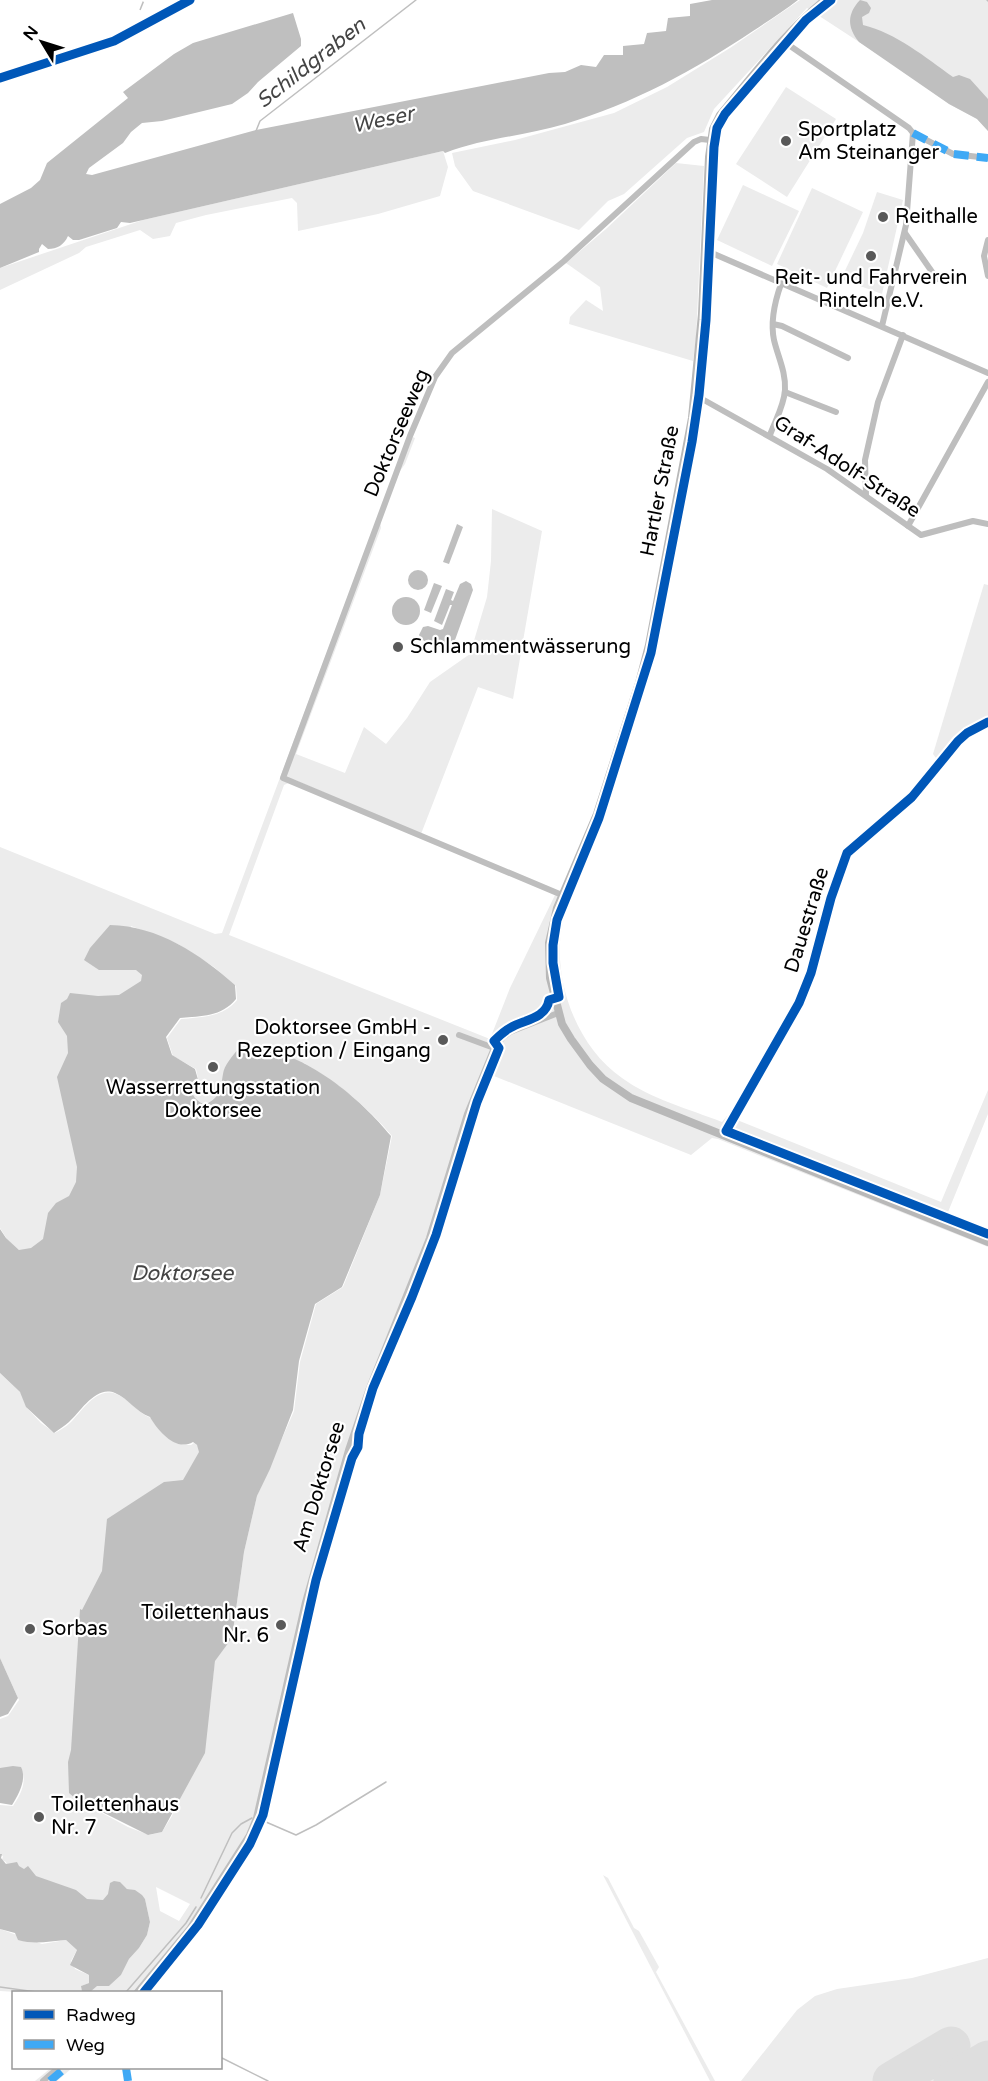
<svg xmlns="http://www.w3.org/2000/svg" width="988" height="2081" viewBox="0 0 988 2081" font-family="'Varela Round',sans-serif">
  <rect width="100%" height="100%" fill="#fff"/>
  <g fill="#ececec" fill-rule="evenodd">
    <path d="M800 0H988V131L977 119 949 104 902 70 807 8 714 109 704 132 687 138 624 194 608 201 579 230 473 191 455 166 452 153 515 140 614 113 667 87 730 48Z"/>
    <path d="M786 87 836 119 787 197 736 164Z"/>
    <path d="M443 151 448 167 440 196 378 214 298 231 297 203 292 198 206 215 176 223 170 236 153 239 140 230 86 247 79 253 0 290V268L143 220Z"/>
    <path d="M676 163 704 166 696 339 693 361 569 324 570 317 586 300 603 311 600 287 566 263 606 229Z"/>
    <path d="M743 185 799 211 772 266 717 240Z"/>
    <path d="M812 188 863 212 827 288 777 264Z"/>
    <path d="M877 192 903 200 882 294 841 279 863 233Z"/>
    <path d="M408 435 415 438 405 464 400 471 380 520 381 528 296 754 345 773 364 727 386 744 407 718 430 682 470 654 487 597 491 561 492 509 542 531 513 699 478 687 421 834 295 780 284 785 229 935 490 1039 510 988 555 895 568 901C565 914 561 928 560 942 557 991 580 1049 622 1078 651 1099 689 1109 722 1122L727 1116 941 1202 988 1090V1114L948 1212 988 1229V1247L718 1139 712 1138 691 1155 489 1074C467 1126 455 1181 437 1235 420 1287 395 1336 376 1387 367 1412 363 1438 353 1462L319 1580 264 1817 259 1830 197 1931 148 1992H16L0 1991V1929L42 1944 66 1940 77 1950 71 1961 75 1969 89 1975V1983L81 1986H109L121 1975 129 1959 139 1948 147 1935 150 1922 145 1899 136 1891 127 1889 121 1884 110 1892 104 1902C69 1900 40 1875 7 1866L6 1862 2 1860 3 1856 0 1855V1805L13 1806C20 1796 28 1781 21 1769L0 1770V1719L8 1716 19 1700 0 1658V1373L21 1393 27 1408 41 1423 55 1433C60 1430 66 1427 71 1422 82 1411 97 1386 116 1394 130 1399 137 1413 151 1418 160 1433 173 1446 191 1445L194 1443 198 1446 200 1453 184 1481 103 1572 71 1794 78 1800 128 1827 149 1835 162 1832 172 1816 210 1705 215 1660 232 1638 244 1552 257 1496 294 1411 300 1362 316 1304 343 1287 380 1195 392 1136C367 1106 338 1083 304 1063L223 1080C220 1093 217 1098 205 1105 198 1101 193 1098 192 1091L199 1083 196 1069 173 1056 167 1038 181 1019C203 1017 223 1017 237 1000L236 986 214 967 178 944 131 926 138 968 145 973 144 982 68 1037 78 1168 77 1183 44 1240 32 1249 20 1251 7 1239 0 1228V847L215 934 222 933ZM156 1887 190 1904 179 1921 160 1911Z"/>
    <path d="M984 584 988 585V718L967 731 939 762 933 754Z"/>
    <path d="M603 1875 608 1878 634 1928 639 1931 659 1967 656 1972 715 2081H710Z"/>
    <path d="M988 1958V2055L944 2081H741L797 2010 815 1996 837 1989 912 1978Z"/>
    <path d="M988 2065V2081H961Z"/>
    <path d="M51 2068H72L57 2081H35Z"/>
  </g>
  <g fill="#bfbfbf">
    <path d="M712 0H798C784 11 768 21 753 31 695 70 632 104 565 124 525 136 483 138 445 153L443 151 130 223 121 222 117 228 79 240H73L68 236C64 245 57 249 48 249L42 244 39 249V252L0 268V204L31 188 40 180 47 163 128 98 123 92 174 54 193 43 293 13 301 39V46L258 82 248 93 232 104 162 121 142 123 131 132 123 143 89 168 86 174 92 175 256 130 549 73 565 72 581 65 596 67 604 55H623V46L644 44 647 33 666 31 668 18 690 16V4Z"/>
    <path d="M860 0 867 2 871 8 869 13 862 17 863 25C896 33 925 57 953 77L959 75 970 79 988 99V131L977 119 949 104 859 42C847 27 847 14 860 0Z"/>
    <path d="M457 524 463 527 449 564 443 562Z"/>
    <circle cx="418" cy="580" r="10"/>
    <path d="M466 581 471 584 473 590 455 640C445 651 426 647 419 635L423 627 428 626 440 630 443 629 452 605H450L442 625 434 621 446 589 454 592 451 600 453 601 460 584Z"/>
    <path d="M434 583 442 586 431 613 424 610Z"/>
    <circle cx="406" cy="611" r="14"/>
    <path d="M110 925C158 926 200 954 235 985L236 999C221 1017 202 1016 180 1018L166 1037 172 1055 195 1069 199 1083 192 1091C193 1098 199 1102 205 1105 222 1095 220 1091 223 1074 224 1065 233 1056 238 1049 292 1040 359 1096 391 1136L380 1195 342 1287 315 1304 299 1361 293 1410 270 1469 257 1496 244 1552 232 1638 215 1661 205 1753 162 1832 148 1835 76 1799 69 1793 68 1762 71 1750 80 1609 82 1610 102 1571 107 1519 164 1482 183 1480 199 1452 197 1445 193 1442C176 1452 158 1431 150 1417 136 1412 129 1399 115 1393 96 1385 81 1411 69 1422 65 1426 59 1429 54 1433L26 1407 20 1392 0 1373V1229L6 1238 19 1250 31 1248 43 1239 48 1213 56 1203 69 1196 76 1182 77 1167 57 1077 68 1053 67 1036 58 1022 61 1003 67 999 70 993 98 996 119 995 141 981 142 975 136 970H99L84 960 90 948Z"/>
    <path d="M0 1658 18 1698 8 1714 0 1717Z"/>
    <path d="M13 1766 21 1767C27 1779 19 1794 12 1805L0 1803V1768Z"/>
    <path d="M0 1854H2L1 1858 6 1864 17 1862 19 1866 24 1869 28 1866 36 1876 76 1890 87 1899 103 1900 108 1894 110 1883 114 1881 120 1882 127 1889 135 1890 142 1895 145 1899 150 1922 147 1935 139 1948 129 1959 121 1975 109 1986H97L90 1992 82 1991 81 1986 89 1983V1975L70 1965 77 1950 66 1940C49 1941 36 1945 18 1940L15 1933 0 1929Z"/>
  </g>
  <g fill="none" stroke-linecap="round" stroke-linejoin="round">
    <g stroke="#bfbfbf" stroke-width="1.5">
      <path d="M987 0 988 1"/>
      <path d="M256 131 260 121 416 0"/>
      <path d="M266 1822 296 1835 316 1825 386 1782"/>
      <path d="M201 1898 232 1833 241 1824 252 1818"/>
      <path d="M0 1987 36 1992"/>
      <path d="M126 1992 186 1923 196 1907"/>
      <path d="M220 2057 268 2081"/>
    </g>
    <g stroke="#dedede" stroke-width="39">
      <path d="M892 2081 951 2046"/>
      <path d="M953 2081 988 2060"/>
    </g>
    <g stroke="#bebebe" stroke-width="6">
      <path d="M783 41 909 128 913 133 953 154 988 158"/>
      <path d="M905 233 937 279"/>
      <path d="M988 240 984 256 988 276"/>
      <path d="M705 250 988 373"/>
      <path d="M773 324 782 326 848 358"/>
      <path d="M882 326 906 225 913 133"/>
      <path d="M785 392 836 412"/>
      <path d="M695 395 827 469 921 535 973 521 988 524"/>
      <path d="M770 435C775 421 784 406 785 390 786 372 778 357 774 340 770 321 775 301 781 284"/>
      <path d="M866 495 865 460 878 402 903 335"/>
      <path d="M908 526 988 382"/>
      <path d="M562 895 283 778 410 436 435 377 452 353 564 261 694 142 701 139 710 140"/>
      <path d="M459 1035 494 1048"/>
      <path d="M725 1136 799 1003 811 973 831 898 847 853 912 797 958 741 967 733 988 722"/>
      <path d="M137 1992 189 1929 249 1835 256 1818 305 1602 348 1450 369 1388 429 1238 467 1114 494 1048 503 1037 510 1032 558 1013"/>
      <path d="M43 2081 58 2068"/>
    </g>
    <g stroke="#b8b8b8" stroke-width="8">
      <path d="M825 0C785 32 753 76 720 115L713 129 709 157 702 314 692 418 649 645 639 683 597 814 557 908 549 943 550 978 562 1024 571 1039 590 1065 603 1079 631 1098 988 1242"/>
      <path d="M0 78 114 41 190 0"/>
    </g>
    <path stroke="#bebebe" stroke-width="1.5" stroke-dasharray="9 3 1.5 3" stroke-linecap="butt" d="M140 10 144 0"/>
    <g stroke="#3fa9f5" stroke-width="8" stroke-dasharray="15 8" stroke-linecap="butt">
      <path d="M913 133 953 154 988 158"/>
      <path d="M126 2068 128 2081"/>
      <path d="M50 2081 65 2068"/>
    </g>
    <g stroke="#fff" stroke-width="13">
      <g id="cycleway">
        <path d="M0 78 114 41 190 0"/>
        <path d="M988 722 967 733 958 741 912 797 847 853 831 898 811 973 799 1003 726 1131 988 1234"/>
        <path d="M144 1992 198 1925 250 1844 263 1815 316 1580 352 1458 358 1447 359 1434 373 1388 412 1297 436 1235 477 1102 499 1048 494 1041C499 1036 504 1031 510 1028 523 1020 546 1019 549 1000L559 997 553 963V945L557 920 599 818 651 653 692 442 699 395 706 320 714 147 717 128 725 114 806 20 831 0"/>
      </g>
    </g>
    <use href="#cycleway" stroke="#0057b8" stroke-width="9"/>
  </g>
  <g fill="#595959" stroke="#fff" stroke-width="2">
    <circle cx="786" cy="141" r="6"/>
    <circle cx="883" cy="217" r="6"/>
    <circle cx="871" cy="256" r="6"/>
    <circle cx="398" cy="647" r="6"/>
    <circle cx="443" cy="1040" r="6"/>
    <circle cx="213" cy="1067" r="6"/>
    <circle cx="281" cy="1625" r="6"/>
    <circle cx="30" cy="1629" r="6"/>
    <circle cx="39" cy="1817" r="6"/>
  </g>
  <g text-anchor="middle" dominant-baseline="central" stroke-width="4.5" stroke-linejoin="round" paint-order="stroke">
    <g font-size="20" fill="#000" stroke="#fff" text-anchor="start">
      <text x="798" y="130">Sportplatz<tspan x="798" dy="23">Am Steinanger</tspan></text>
      <text x="895" y="217">Reithalle</text>
      <text x="871" y="278" text-anchor="middle">Reit- und Fahrverein<tspan x="871" dy="23">Rinteln e.V.</tspan></text>
      <text x="410" y="647">Schlammentwässerung</text>
      <text x="431" y="1028" text-anchor="end">Doktorsee GmbH -<tspan x="431" dy="23">Rezeption / Eingang</tspan></text>
      <text x="213" y="1088" text-anchor="middle">Wasserrettungsstation<tspan x="213" dy="23">Doktorsee</tspan></text>
      <text x="269" y="1613" text-anchor="end">Toilettenhaus<tspan x="269" dy="23">Nr. 6</tspan></text>
      <text x="42" y="1629">Sorbas</text>
      <text x="51" y="1805">Toilettenhaus<tspan x="51" dy="23">Nr. 7</tspan></text>
    </g>
    <g font-size="20" fill="#000" stroke="#fff">
      <text transform="translate(397 433) rotate(-67)">Doktorseeweg</text>
      <text transform="translate(847 467) rotate(33)">Graf-Adolf-Straße</text>
      <text transform="translate(660 491) rotate(-79)">Hartler Straße</text>
      <text transform="translate(807 920) rotate(-73)">Dauestraße</text>
      <text transform="translate(319 1487) rotate(-73)">Am Doktorsee</text>
    </g>
    <g font-size="21" font-style="italic" fill="#444" stroke="#fff">
      <text transform="translate(311 63) rotate(-38)">Schildgraben</text>
      <text transform="translate(383 120) rotate(-12)">Weser</text>
      <text x="182" y="1273">Doktorsee</text>
    </g>
  </g>
  <rect x="12" y="1991" width="210" height="78" fill="#ffffff" stroke="#999999" stroke-width="1.5"/>
  <rect x="24" y="2010" width="30" height="9" fill="#0057b8" stroke="#999999" stroke-width="1.5"/>
  <text x="66" y="2021" font-size="18" fill="#000000">Radweg</text>
  <rect x="24" y="2040" width="30" height="9" fill="#3fa9f5" stroke="#999999" stroke-width="1.5"/>
  <text x="66" y="2051" font-size="18" fill="#000000">Weg</text>
  <g transform="translate(42 42) rotate(308)" stroke="#ffffff" stroke-width="4.5" paint-order="stroke">
  <path d="M0-4.5L10 22L0 15L-10 22Z" fill="#000000"/>
  <text y="-9" font-size="16" font-weight="bold" text-anchor="middle" fill="#000000">N</text>
  </g>
</svg>
